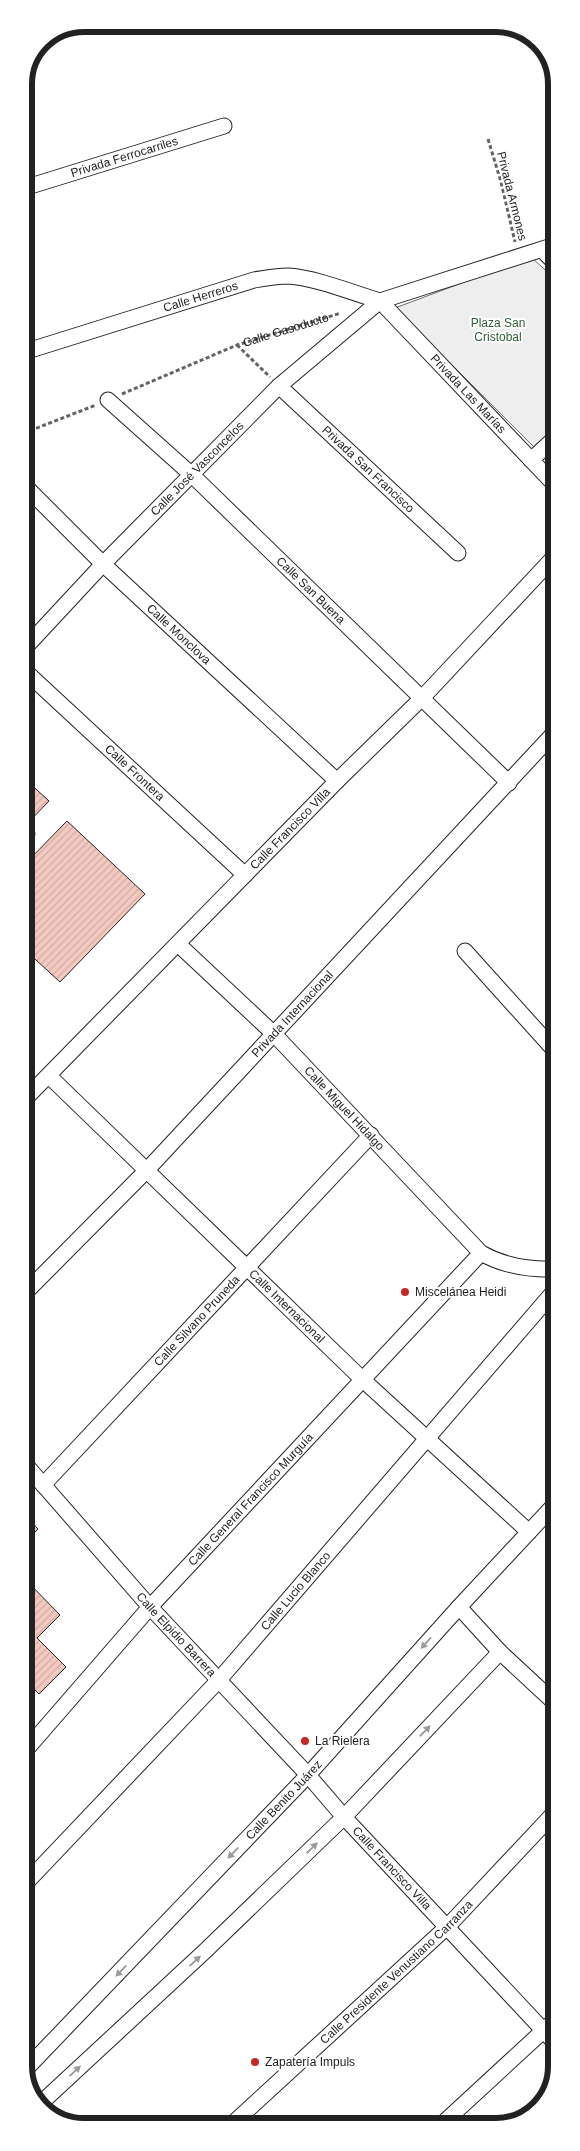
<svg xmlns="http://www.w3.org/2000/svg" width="580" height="2151" viewBox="0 0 580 2151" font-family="Arial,sans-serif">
  <defs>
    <pattern id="building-hatch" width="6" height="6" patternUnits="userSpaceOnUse" patternTransform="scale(1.25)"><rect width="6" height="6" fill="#f3c9c0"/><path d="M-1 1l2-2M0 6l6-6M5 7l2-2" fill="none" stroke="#d0aca5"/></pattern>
  </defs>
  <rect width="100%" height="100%" fill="#fff"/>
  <path fill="#eee" stroke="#6f6f6f" d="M531 257 555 279V443L542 455 395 308Z"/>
  <g fill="url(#building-hatch)" stroke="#222">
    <path d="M24 778 49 801 24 827Z"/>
    <path d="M67 821 145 894 60 982 24 949V865Z"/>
    <path d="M25 1515 38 1529 25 1542Z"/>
    <path d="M25 1579 60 1615 37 1638 66 1667 39 1694 25 1680Z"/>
  </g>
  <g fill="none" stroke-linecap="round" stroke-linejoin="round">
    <g stroke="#222" stroke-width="9">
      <path id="service" d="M24 840 31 834"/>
    </g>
    <g stroke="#222" stroke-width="17">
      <g id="minor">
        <path id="s2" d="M24 188 224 126"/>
        <path d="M542 250 555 263"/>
        <path id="s3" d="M380 301 555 485"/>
        <path id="s4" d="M24 352 254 280C265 278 277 276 289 276 316 278 353 293 380 301"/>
        <path id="s5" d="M279 386 458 553"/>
        <path id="s6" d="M108 400 192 475 509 783"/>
        <path d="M531 460 555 438"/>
        <path id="s7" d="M24 485 103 564 337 781"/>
        <path id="s8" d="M24 649 103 564 279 386 380 301 555 245"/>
        <path id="s9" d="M24 670 245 875"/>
        <path id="s10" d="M178 944 274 1034 481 1253C504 1266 529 1270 556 1269"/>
        <path d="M465 951 556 1052"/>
        <path id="s11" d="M49 1076 362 1379 529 1532"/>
        <path id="s12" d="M24 1100 337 781 423 697 555 556"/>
        <path id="s13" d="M24 1294 146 1171 555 732"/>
        <path id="s14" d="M25 1464 150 1607 308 1775 344 1817 556 2044"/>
        <path id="s15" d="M43 1485 371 1135"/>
        <path d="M459 1607 500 1652 556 1704"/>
        <path id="s16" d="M25 1751 150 1607 481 1253"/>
        <path id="s17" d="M25 1884 218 1681 556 1289"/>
        <path id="s18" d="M25 2070 308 1775 459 1607 556 1503"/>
        <path d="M40 2104 204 1952 344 1817 500 1652"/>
        <path d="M440 2126 556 2019"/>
        <path id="s19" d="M229 2127 448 1926 556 1811"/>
      </g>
    </g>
    <g stroke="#646464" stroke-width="3" stroke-dasharray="4 2.5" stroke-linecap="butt">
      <path d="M488 139 501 182 515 242"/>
      <path d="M237 345 270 377"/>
      <path id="s1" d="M122 394 237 345 341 313"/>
      <path d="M24 433 96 405"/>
    </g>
    <use href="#service" stroke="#fff" stroke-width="8"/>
    <use href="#minor" stroke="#fff" stroke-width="15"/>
  </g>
  <defs><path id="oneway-solid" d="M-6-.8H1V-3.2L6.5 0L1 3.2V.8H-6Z" transform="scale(1.25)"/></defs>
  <g fill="#9c9c9c">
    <use href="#oneway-solid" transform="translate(426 1643) rotate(132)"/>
    <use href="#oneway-solid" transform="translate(425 1731) rotate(-46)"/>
    <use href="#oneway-solid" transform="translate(312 1848) rotate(-44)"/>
    <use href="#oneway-solid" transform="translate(233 1853) rotate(134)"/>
    <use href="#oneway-solid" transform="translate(195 1961) rotate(-43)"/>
    <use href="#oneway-solid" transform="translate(121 1971) rotate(134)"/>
    <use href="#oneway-solid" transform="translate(75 2071) rotate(-43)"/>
  </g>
  <g fill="#c62828" stroke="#fff" stroke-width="2">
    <circle cx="405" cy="1292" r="5"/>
    <circle cx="305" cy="1741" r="5"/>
    <circle cx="255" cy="2062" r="5"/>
  </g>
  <g text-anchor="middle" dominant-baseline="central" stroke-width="4" stroke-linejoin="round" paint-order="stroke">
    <g font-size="12" fill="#222" stroke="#fff">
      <text stroke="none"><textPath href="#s2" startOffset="105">Privada Ferrocarriles</textPath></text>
      <text transform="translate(512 196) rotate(76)">Privada Armones</text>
      <text stroke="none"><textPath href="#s4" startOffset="185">Calle Herreros</textPath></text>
      <text stroke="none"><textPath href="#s1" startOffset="176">Calle Gasoducto</textPath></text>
      <text stroke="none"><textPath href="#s3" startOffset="128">Privada Las Marías</textPath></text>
      <text stroke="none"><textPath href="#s8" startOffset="250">Calle José Vasconcelos</textPath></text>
      <text stroke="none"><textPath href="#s5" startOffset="122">Privada San Francisco</textPath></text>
      <text stroke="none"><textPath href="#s6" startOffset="278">Calle San Buena</textPath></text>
      <text stroke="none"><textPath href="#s7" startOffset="215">Calle Monclova</textPath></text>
      <text stroke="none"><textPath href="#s9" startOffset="151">Calle Frontera</textPath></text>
      <text stroke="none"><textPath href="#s12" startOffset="380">Calle Francisco Villa</textPath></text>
      <text stroke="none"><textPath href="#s13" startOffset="388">Privada Internacional</textPath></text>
      <text stroke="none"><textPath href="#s10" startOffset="234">Calle Miguel Hidalgo</textPath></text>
      <text stroke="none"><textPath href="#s11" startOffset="331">Calle Internacional</textPath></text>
      <text stroke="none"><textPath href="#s15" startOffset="225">Calle Silvano Pruneda</textPath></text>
      <text stroke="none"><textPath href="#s16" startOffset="338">Calle General Francisco Murguía</textPath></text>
      <text stroke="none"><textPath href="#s17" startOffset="399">Calle Lucio Blanco</textPath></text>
      <text stroke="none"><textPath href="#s14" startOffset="228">Calle Elpidio Barrera</textPath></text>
      <text stroke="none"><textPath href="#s18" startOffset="374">Calle Benito Juárez</textPath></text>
      <text stroke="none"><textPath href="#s14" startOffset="546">Calle Francisco Villa</textPath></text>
      <text stroke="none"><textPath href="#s19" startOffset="228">Calle Presidente Venustiano Carranza</textPath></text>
    </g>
    <g font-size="12" fill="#2f5e38" stroke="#fff">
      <text x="498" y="323">Plaza San<tspan x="498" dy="14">Cristobal</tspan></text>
    </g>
    <g font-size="12" fill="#222" stroke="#fff" text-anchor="start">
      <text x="415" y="1292">Miscelánea Heidi</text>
      <text x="315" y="1741">La Rielera</text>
      <text x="265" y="2062">Zapatería Impuls</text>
    </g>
  </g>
  <path d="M0 0H580V2151H0ZM84 32H496A52 52 0 0 1 548 84V2066A52 52 0 0 1 496 2118H84A52 52 0 0 1 32 2066V84A52 52 0 0 1 84 32Z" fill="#fff" fill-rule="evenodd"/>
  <path fill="none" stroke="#222" stroke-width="6" d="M84 32H496A52 52 0 0 1 548 84V2066A52 52 0 0 1 496 2118H84A52 52 0 0 1 32 2066V84A52 52 0 0 1 84 32Z"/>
</svg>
